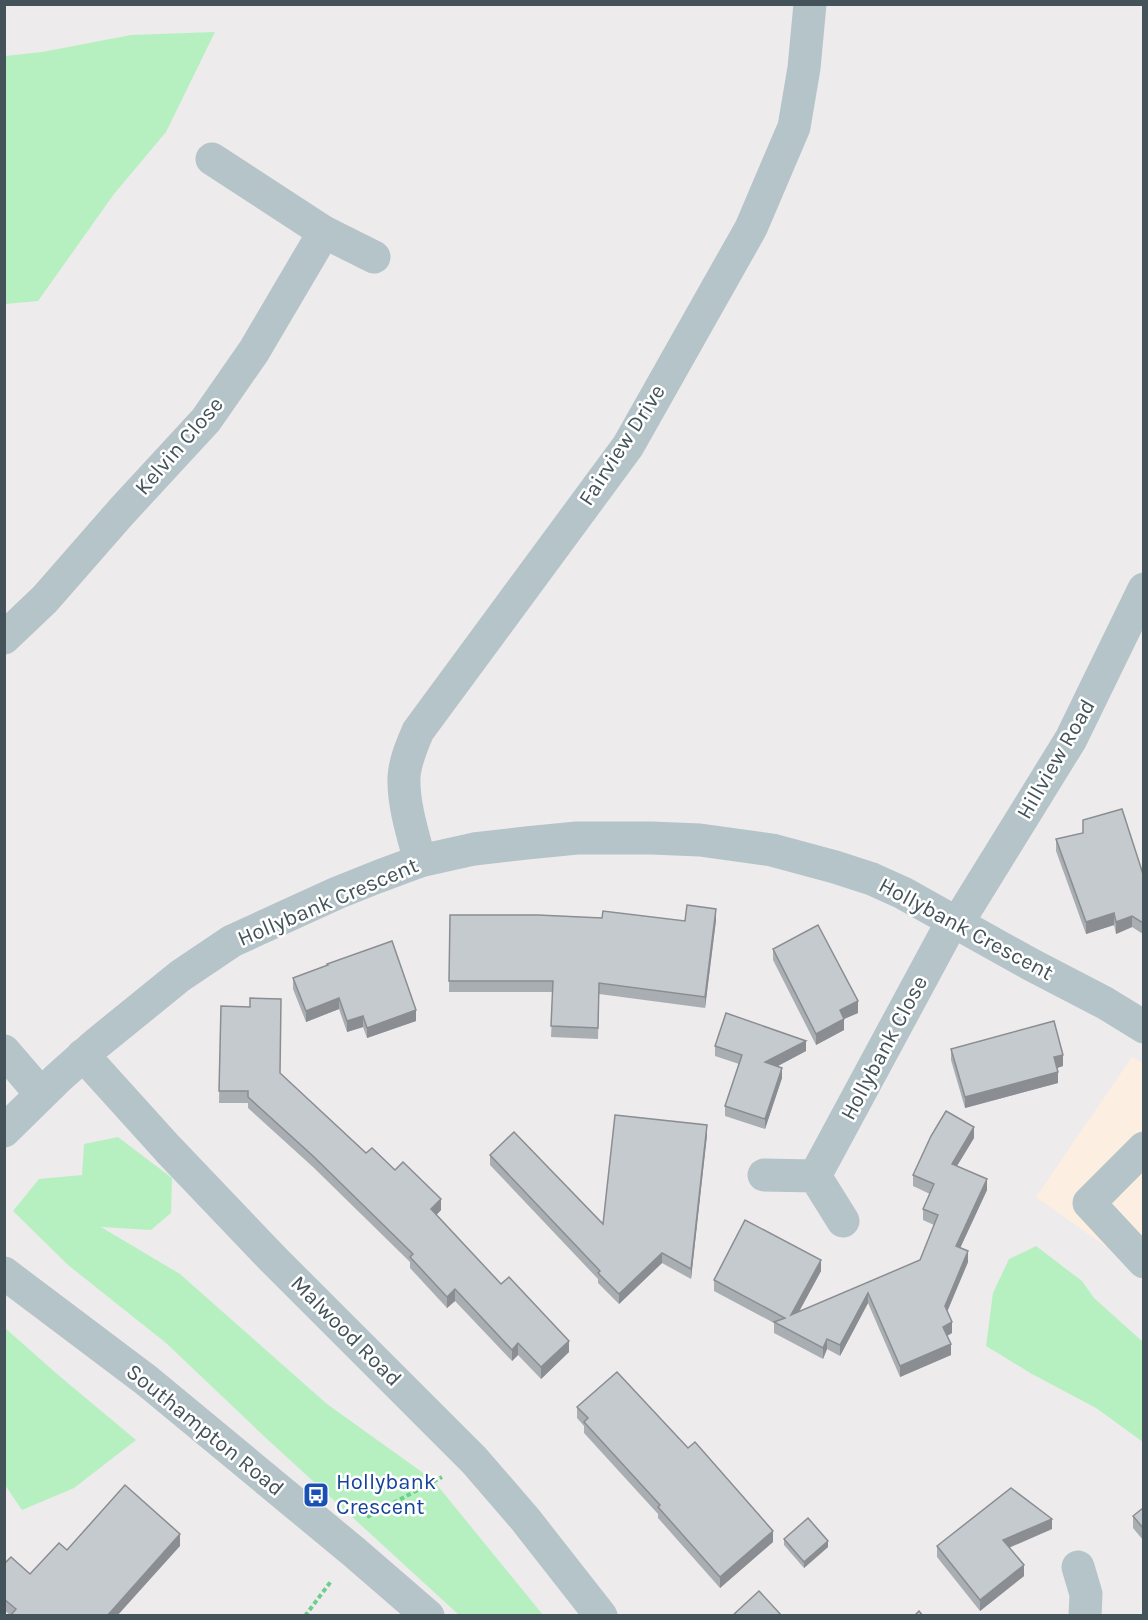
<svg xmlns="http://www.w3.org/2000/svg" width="1148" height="1620" viewBox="0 0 1148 1620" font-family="Karla,sans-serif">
  <rect width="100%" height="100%" fill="#eeebec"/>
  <path fill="#fcefe1" d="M1132 1057 1143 1063V1281L1125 1260 1036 1197Z"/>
  <g fill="#b6f0c0">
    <path d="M215 32 166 132 114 194 38 301 5 304V56L42 52 131 35Z"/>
    <path d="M118 1137 172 1178 171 1213 151 1230 101 1227 180 1274 327 1404 433 1480 543 1615H459L267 1439 166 1343 68 1265 13 1211 39 1179 82 1175 84 1144Z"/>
    <path d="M1036 1246 1082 1281 1094 1298 1143 1342V1442L1096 1408 1032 1374 986 1346 993 1293 1009 1259Z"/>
    <path d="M5 1328 57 1374 136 1440 74 1488 22 1510 5 1485Z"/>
  </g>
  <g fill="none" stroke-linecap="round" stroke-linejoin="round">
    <g stroke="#6ccf8a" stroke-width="4" stroke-dasharray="4.5 3" stroke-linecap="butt">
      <path d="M367 1517 442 1477"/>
      <path d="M305 1616 332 1580"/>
    </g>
    <g stroke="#b5c4c9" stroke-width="33">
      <path d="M212 159 324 232 374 257"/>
      <path d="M4 638 45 599 122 511 206 420 254 351 324 232"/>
      <path d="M420 861C413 835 403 804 404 777 405 761 412 745 418 731L628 446 751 228 794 127 804 68 810 4"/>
      <path d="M958 922 1071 739 1144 589"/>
      <path d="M4 1051 41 1094"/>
      <path d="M83 1055 168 1149 272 1258 474 1460 525 1519 601 1616"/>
      <path d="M4 1131 58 1078 95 1045 180 976 232 941 337 893 377 877 420 861 474 849 526 843 577 838H651L700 840 772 850 835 867 872 879 903 893 1030 964 1105 1003 1144 1027"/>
      <path d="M1144 1148 1089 1203 1144 1262"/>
      <path d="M764 1175 815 1176 843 1221"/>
      <path d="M815 1176 953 920"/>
      <path d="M4 1273 146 1380 354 1552 428 1616"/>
      <path d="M1078 1567 1086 1594 1085 1616"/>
    </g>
  </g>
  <g fill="#a9aeb2">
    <path d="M1056 839 1143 874V934L1132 927 1116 934 1114 925 1086 934 1056 851Z"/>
    <path d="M450 915 685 921 716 920 705 1008 599 994 598 1039 551 1037 553 992H449Z"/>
    <path d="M773 949 858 1013 844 1019V1030L816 1045 773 960Z"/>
    <path d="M293 978 416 1021 367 1038 363 1027 347 1032 339 1009 306 1022 293 989Z"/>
    <path d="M221 1006 280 1073 366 1153 395 1170 441 1210 436 1215 501 1284 569 1352 541 1379 518 1355 512 1361 455 1301 447 1308 410 1268V1262L313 1167 248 1108V1103H219Z"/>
    <path d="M715 1046 806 1051 777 1066 782 1078 765 1129 725 1116V1106L739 1064 715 1056Z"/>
    <path d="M951 1049 1063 1066 1057 1068 1058 1083 965 1108 951 1060Z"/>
    <path d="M707 1135 691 1279 662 1263 619 1304 598 1283V1279L490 1165V1155L603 1224Z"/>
    <path d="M974 1138 957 1166 987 1190 960 1248 968 1262 947 1311 952 1333 947 1336 951 1355 900 1377 868 1303 840 1356 827 1349 823 1359 774 1333V1323L714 1291V1280L821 1271 799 1312 920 1260 934 1225 923 1220V1209L930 1194 913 1186V1175Z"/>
    <path d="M577 1407 773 1542 720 1588 658 1518V1514L584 1433V1426L577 1418Z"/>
    <path d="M1143 1508V1540L1133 1528V1516Z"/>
    <path d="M1052 1529 1009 1548 1024 1576 980 1611 937 1557V1546Z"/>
    <path d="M784 1539 828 1547 804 1568 784 1545Z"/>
    <path d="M180 1546 10 1615 4 1610V1564L30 1574 67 1550Z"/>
  </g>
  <g fill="#8a8d91">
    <path d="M716 909V920L705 1008V997Z"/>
    <path d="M1114 913V925L1086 934V922Z"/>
    <path d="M1132 916V927L1116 934V922Z"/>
    <path d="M339 998V1009L306 1022V1011Z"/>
    <path d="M858 1001V1013L844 1019V1030L816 1045V1034L840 1010Z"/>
    <path d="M416 1010V1021L367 1038V1028Z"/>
    <path d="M363 1016V1027L347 1032V1021Z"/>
    <path d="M806 1041V1051L765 1073V1062Z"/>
    <path d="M1063 1055V1066L1054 1069V1057Z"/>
    <path d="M782 1068V1078L765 1129V1119Z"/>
    <path d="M1058 1072V1083L965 1108V1097Z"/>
    <path d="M707 1125V1135L691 1279V1269Z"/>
    <path d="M974 1127V1138L952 1174V1164Z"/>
    <path d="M987 1179V1190L956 1257V1246Z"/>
    <path d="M441 1199V1210L431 1221V1209Z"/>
    <path d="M968 1251V1262L945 1317V1306Z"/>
    <path d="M662 1253V1263L619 1304V1294Z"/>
    <path d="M821 1260V1271L791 1326V1315Z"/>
    <path d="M455 1289V1301L447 1308V1297Z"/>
    <path d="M868 1293V1303L840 1356V1345Z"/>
    <path d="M952 1322V1333L943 1338V1327Z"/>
    <path d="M827 1339V1349L823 1359V1348Z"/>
    <path d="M569 1341V1352L541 1379V1367Z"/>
    <path d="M518 1343V1355L512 1361V1350Z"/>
    <path d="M951 1344V1355L900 1377V1366Z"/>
    <path d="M1052 1519V1529L1003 1550V1540Z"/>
    <path d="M773 1531V1542L720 1588V1577Z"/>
    <path d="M180 1534V1546L117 1616H107Z"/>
    <path d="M828 1541V1547L804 1568V1562Z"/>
    <path d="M1024 1565V1576L980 1611V1600Z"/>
  </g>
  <g fill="#c5cacf" stroke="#8a8d91" stroke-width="1.5">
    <path d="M1122 809 1143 874V923L1132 916 1116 922 1114 913 1086 922 1056 839 1083 833V820Z"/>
    <path d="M687 905 716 909 705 997 599 983 598 1028 551 1026 553 981H449L450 915H538L602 918 603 911 685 921Z"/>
    <path d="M818 925 858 1001 840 1010 844 1019 816 1034 773 949Z"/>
    <path d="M392 941 416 1010 367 1028 363 1016 347 1021 339 998 306 1011 293 978 328 965 327 964Z"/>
    <path d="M250 998 281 999 280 1073 366 1153 372 1148 395 1170 403 1162 441 1199 431 1209 501 1284 509 1277 569 1341 541 1367 518 1343 512 1350 455 1289 447 1297 410 1257 413 1254 313 1156 248 1097V1091H219L221 1006 250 1007Z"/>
    <path d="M726 1013 806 1041 765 1062 782 1068 765 1119 725 1106 742 1055 715 1046Z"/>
    <path d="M1054 1021 1063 1055 1054 1057 1058 1072 965 1097 951 1049Z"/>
    <path d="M946 1111 974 1127 952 1164 987 1179 956 1246 968 1251 945 1306 952 1322 943 1327 951 1344 900 1366 868 1293 840 1345 827 1339 823 1348 774 1322 785 1318 714 1280 745 1220 821 1260 791 1315 920 1260 938 1215 923 1209 934 1184 913 1175 931 1136Z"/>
    <path d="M615 1115 707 1125 691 1269 662 1253 619 1294 598 1273 600 1271 490 1155 514 1132 603 1224Z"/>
    <path d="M617 1372 688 1448 695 1442 773 1531 720 1577 658 1507 660 1505 584 1422 588 1418 577 1407Z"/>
    <path d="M125 1485 180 1534 107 1616H10L16 1609 4 1599V1564L11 1557 30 1574 59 1543 67 1550Z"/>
    <path d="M1011 1488 1052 1519 1003 1540 1024 1565 980 1600 937 1546Z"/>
    <path d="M1143 1508V1528L1133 1516Z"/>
    <path d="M808 1518 828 1541 804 1562 784 1539Z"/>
    <path d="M759 1591 782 1616H732Z"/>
    <path d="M919 1611 923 1616H914Z"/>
  </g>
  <defs>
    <g id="bus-square" transform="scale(1.35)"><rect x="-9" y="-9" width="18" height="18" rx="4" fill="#1a4fb4" stroke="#fff"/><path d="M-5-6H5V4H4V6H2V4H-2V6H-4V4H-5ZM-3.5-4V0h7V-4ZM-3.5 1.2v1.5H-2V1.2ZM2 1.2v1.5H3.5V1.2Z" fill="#fff"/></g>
  </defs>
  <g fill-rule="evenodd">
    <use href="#bus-square" x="316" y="1495"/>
  </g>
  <g text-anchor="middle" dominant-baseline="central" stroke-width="5" stroke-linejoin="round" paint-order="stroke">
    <g font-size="22" fill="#435359" stroke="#fff">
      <text transform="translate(622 445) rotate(-57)">Fairview Drive</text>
      <text transform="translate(179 446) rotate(-49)">Kelvin Close</text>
      <text transform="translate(1056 759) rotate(-60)">Hillview Road</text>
      <text transform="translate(328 902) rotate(-23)">Hollybank Crescent</text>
      <text transform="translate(966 929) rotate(28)">Hollybank Crescent</text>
      <text transform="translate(884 1048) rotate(-62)">Hollybank Close</text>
      <text transform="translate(346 1331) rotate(45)">Malwood Road</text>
      <text transform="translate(205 1430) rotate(39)">Southampton Road</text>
    </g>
    <g font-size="22" fill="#164399" stroke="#fff" text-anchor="start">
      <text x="336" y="1482">Hollybank<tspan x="336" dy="25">Crescent</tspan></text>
    </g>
  </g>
  <rect width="1148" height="1620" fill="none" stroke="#435359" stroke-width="12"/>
</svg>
